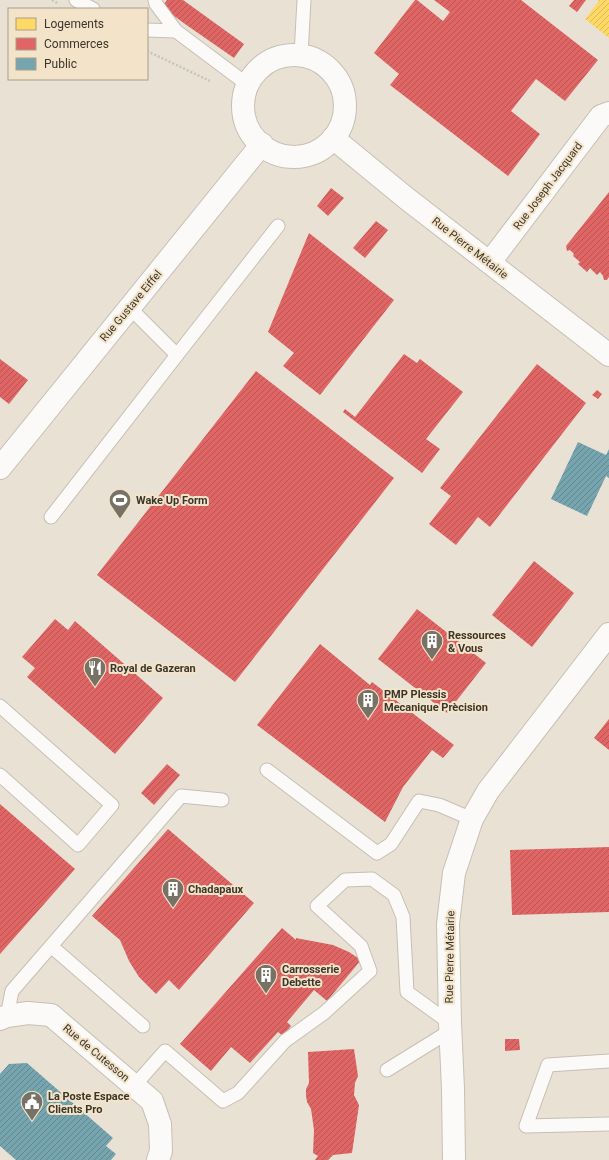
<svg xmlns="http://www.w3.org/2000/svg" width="609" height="1160" viewBox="0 0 609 1160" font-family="Roboto,sans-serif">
  <defs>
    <pattern id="homes-hatch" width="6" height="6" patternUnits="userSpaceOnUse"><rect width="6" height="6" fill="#ffd966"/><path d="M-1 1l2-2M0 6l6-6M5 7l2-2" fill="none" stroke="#dbbb59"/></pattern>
    <pattern id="shops-hatch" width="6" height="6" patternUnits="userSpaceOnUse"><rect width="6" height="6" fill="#e06666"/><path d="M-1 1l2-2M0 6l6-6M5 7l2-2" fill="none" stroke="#b75554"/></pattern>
    <pattern id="public-hatch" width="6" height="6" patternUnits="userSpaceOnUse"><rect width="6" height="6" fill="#76a5af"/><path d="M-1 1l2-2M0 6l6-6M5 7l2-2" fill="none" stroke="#62878f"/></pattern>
  </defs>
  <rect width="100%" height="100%" fill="#e9e1d3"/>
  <path fill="url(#homes-hatch)" d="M597 0H609V38L585 19 599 1Z"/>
  <g fill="url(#shops-hatch)">
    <path d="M167 0H183L244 44 234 58 185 24 162 7Z"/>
    <path d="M415 0H417L443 21 450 12 434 0H521L598 60 565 101 536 79 511 111 540 134 508 176 390 85 399 74 374 53Z"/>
    <path d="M574 0H586L577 12 569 6Z"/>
    <path d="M331 188 344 198 328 216 317 206Z"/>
    <path d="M609 192V277L607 280H604L603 276 600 272 597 275 590 268 587 272 578 264 580 262 573 256 574 254 570 250 567 251 566 246Z"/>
    <path d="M376 221 388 230 365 258 353 248Z"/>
    <path d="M309 233 394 300 320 395 283 366 294 353 268 332Z"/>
    <path d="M404 354 417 363 420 359 463 392 426 439 440 449 422 473 343 412 345 409 355 417Z"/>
    <path d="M0 359 28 380 9 404 0 397Z"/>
    <path d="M537 364 586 403 490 527 478 517 456 545 429 524 451 496 440 488Z"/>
    <path d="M256 371 394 478 235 682 97 575Z"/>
    <path d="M597 390 602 394 598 399 592 395Z"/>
    <path d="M534 561 574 593 532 647 492 615Z"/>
    <path d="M417 609 486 663 447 713 378 659Z"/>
    <path d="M55 619 68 630 75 621 163 698 115 754 27 677 35 668 22 657Z"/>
    <path d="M320 644 370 685 372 682 454 745 443 758 432 750 403 787 385 822 257 725Z"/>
    <path d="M609 719V750L594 738Z"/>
    <path d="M167 764 180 775 154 805 141 793Z"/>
    <path d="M0 804 75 869 0 954Z"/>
    <path d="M168 829 254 903 179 990 169 980 156 994 139 977 129 961 120 940 92 916Z"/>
    <path d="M609 847V912L512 915 510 850Z"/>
    <path d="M282 928 296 940V938L333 945 349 952 361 960 327 1001 314 990 287 1022 291 1026 283 1036 278 1032 250 1063 231 1047 211 1071 180 1044Z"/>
    <path d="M505 1039H519L520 1050 505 1051Z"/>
    <path d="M354 1049 358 1076 355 1083 354 1095 359 1105 352 1153 333 1155 328 1160H315L318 1156 313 1153 314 1130 311 1109 307 1102 306 1096V1089L309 1083 308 1052Z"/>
  </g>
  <g fill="url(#public-hatch)">
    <path d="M578 442 606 455 609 449V478L606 476 587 516 551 499Z"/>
    <path d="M27 1063 113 1138 106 1146 116 1154 111 1160H16L0 1146V1074L9 1064Z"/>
  </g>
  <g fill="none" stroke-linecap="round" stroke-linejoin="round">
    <g stroke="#c6bfb4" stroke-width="15">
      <g id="service">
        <path d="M76 0 93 9"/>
        <path d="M155 0 156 4 176 31 248 85"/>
        <path d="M147 30 176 31"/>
        <path d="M301 55 304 0"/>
        <path d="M177 355 278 226"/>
        <path d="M51 517 177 355 130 308"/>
        <path d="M0 706 112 805 78 845 0 775"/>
        <path d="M267 770 377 853 391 844 419 801 439 805 472 819"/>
        <path d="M51 946 181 796 222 800"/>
        <path d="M7 1016 12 991 51 946 143 1026"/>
        <path d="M609 1061 548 1065 526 1126 609 1124"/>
        <path d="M387 1070 450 1031"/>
        <path d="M135 1085 165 1051 223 1101 238 1093 285 1041 324 1013 370 971 361 946 317 906 345 880 372 879 394 895 403 917 407 992 450 1023"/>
      </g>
    </g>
    <g stroke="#c6bfb4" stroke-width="24">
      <g id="minor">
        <circle cx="294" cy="106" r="51"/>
        <path d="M333 138 406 198 609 355"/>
        <path d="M490 262 601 116 609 113"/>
        <path d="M0 468 262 144"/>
        <path d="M0 1019 7 1016 28 1013 51 1015 152 1101 160 1124 161 1151 158 1160"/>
        <path d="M454 1160 453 1089 450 1023 448 924 454 873 472 819 488 791 609 634"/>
      </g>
    </g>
    <g stroke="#c7c3bf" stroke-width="2.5" stroke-dasharray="2 2" stroke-linecap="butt">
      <path d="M52 0 59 4"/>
      <path d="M147 51 210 81"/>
    </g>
    <use href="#service" stroke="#fcfaf8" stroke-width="13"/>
    <use href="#minor" stroke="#fcfaf8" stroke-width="22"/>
  </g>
  <defs>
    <g id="stadium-pin" transform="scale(1.15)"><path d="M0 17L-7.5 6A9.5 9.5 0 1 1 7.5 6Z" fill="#787266" stroke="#f3e4c9"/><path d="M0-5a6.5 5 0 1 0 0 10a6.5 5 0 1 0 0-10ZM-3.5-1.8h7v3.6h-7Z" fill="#fff"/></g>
    <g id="building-pin" transform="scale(1.15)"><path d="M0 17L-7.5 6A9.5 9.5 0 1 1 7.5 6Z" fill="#787266" stroke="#f3e4c9"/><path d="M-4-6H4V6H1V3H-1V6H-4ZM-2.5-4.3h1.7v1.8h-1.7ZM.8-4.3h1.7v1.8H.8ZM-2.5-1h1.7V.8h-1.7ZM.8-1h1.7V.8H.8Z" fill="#fff"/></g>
    <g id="restaurant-pin" transform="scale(1.15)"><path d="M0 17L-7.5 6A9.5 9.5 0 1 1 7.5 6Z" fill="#787266" stroke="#f3e4c9"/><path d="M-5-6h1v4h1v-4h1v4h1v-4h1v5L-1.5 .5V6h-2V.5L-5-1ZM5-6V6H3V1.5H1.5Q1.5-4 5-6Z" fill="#fff"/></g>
    <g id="civic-pin" transform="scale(1.15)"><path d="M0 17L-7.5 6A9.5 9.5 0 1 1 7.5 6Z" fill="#787266" stroke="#f3e4c9"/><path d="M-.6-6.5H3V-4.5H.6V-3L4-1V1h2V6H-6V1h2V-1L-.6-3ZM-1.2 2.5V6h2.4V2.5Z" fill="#fff"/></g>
  </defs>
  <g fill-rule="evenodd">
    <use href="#stadium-pin" x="120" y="500"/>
    <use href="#building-pin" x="432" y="641"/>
    <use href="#restaurant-pin" x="95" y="668"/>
    <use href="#building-pin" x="368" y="700"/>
    <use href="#building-pin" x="173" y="889"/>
    <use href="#building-pin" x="266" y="975"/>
    <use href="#civic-pin" x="32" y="1102"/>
  </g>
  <g text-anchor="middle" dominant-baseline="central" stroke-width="4" stroke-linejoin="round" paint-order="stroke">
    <g font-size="11" fill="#3b362b" stroke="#f3e4c9">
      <text transform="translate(548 186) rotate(-53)">Rue Joseph Jacquard</text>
      <text transform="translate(470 248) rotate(38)">Rue Pierre Métairie</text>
      <text transform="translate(131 306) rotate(-50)">Rue Gustave Eiffel</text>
      <text transform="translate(450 957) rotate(-89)">Rue Pierre Métairie</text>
      <text transform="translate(96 1053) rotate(40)">Rue de Cutesson</text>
    </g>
    <g font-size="11" font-weight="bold" fill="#3b362b" stroke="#f3e4c9" text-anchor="start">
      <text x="136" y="500">Wake Up Form</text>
      <text x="448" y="635">Ressources<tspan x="448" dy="13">&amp; Vous</tspan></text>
      <text x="110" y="668">Royal de Gazeran</text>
      <text x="384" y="694">PMP Plessis<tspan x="384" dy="13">Mecanique Prècision</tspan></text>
      <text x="188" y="889">Chadapaux</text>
      <text x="282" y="969">Carrosserie<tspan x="282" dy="13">Debette</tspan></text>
      <text x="48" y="1096">La Poste Espace<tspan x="48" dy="13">Clients Pro</tspan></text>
    </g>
  </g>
  <rect x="8" y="8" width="140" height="72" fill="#f3e4c9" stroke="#a99e8a"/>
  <rect x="16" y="18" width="20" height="12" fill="#ffd966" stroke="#a99e8a"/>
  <text x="44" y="28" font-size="12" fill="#3b362b">Logements</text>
  <rect x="16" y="38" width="20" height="12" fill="#e06666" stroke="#a99e8a"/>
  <text x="44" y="48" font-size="12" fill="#3b362b">Commerces</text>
  <rect x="16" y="58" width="20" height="12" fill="#76a5af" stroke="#a99e8a"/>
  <text x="44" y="68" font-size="12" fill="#3b362b">Public</text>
</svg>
